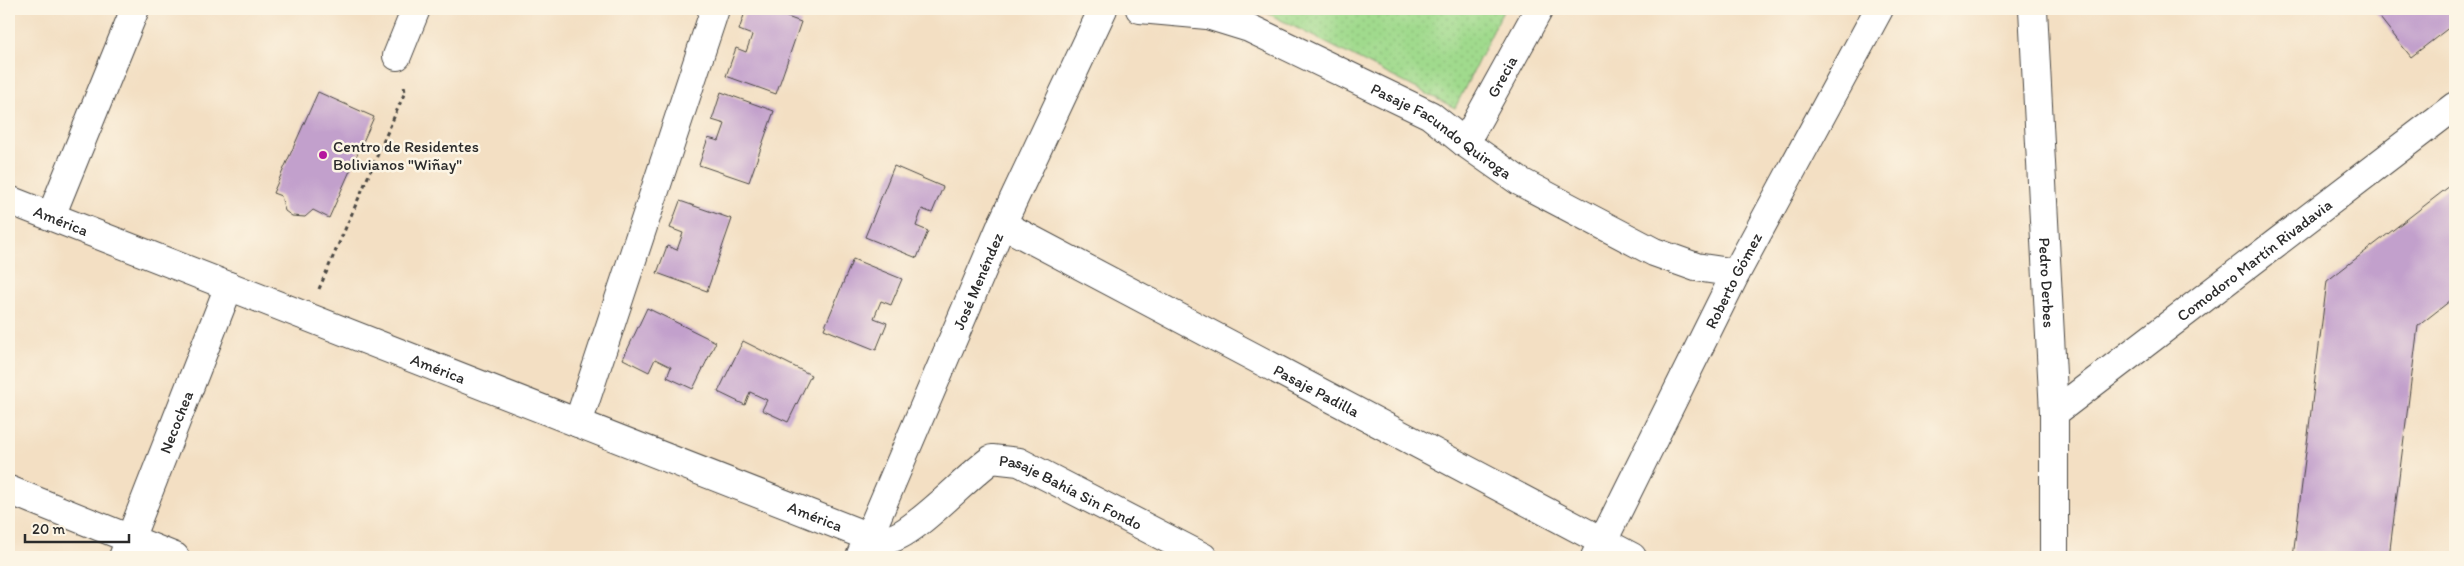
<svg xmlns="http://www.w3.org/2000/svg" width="2464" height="566" viewBox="0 0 2464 566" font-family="Itim,sans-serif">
  <defs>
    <pattern id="grass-dots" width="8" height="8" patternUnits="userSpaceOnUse" patternTransform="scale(1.25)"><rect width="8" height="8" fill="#a0da8d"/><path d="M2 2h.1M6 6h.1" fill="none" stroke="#8abb7a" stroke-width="1.8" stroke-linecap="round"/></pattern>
  </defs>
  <rect width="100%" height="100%" fill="#fcf5e5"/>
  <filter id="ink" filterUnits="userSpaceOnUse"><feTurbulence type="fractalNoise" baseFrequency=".02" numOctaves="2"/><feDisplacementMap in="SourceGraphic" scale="10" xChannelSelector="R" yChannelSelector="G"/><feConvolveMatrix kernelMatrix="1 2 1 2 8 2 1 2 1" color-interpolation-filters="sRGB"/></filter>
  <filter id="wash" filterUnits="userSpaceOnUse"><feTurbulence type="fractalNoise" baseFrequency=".0096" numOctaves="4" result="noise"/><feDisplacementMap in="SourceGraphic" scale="20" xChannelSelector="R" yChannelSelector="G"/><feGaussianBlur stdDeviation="1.12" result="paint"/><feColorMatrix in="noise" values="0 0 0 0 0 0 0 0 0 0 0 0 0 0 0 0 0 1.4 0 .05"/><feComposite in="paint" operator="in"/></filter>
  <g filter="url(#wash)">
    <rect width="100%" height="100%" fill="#f3dfc3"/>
    <path fill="url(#grass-dots)" stroke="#66825c" d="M1259 9H1504L1455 108Z"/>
    <g id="blocks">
      <g fill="#c2a0cc">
        <path d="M746 9H765L801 22 776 94 726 76 736 48 746 52 752 35 739 30Z"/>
        <path d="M2373 9H2455V23L2411 57Z"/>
        <path d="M318 92 374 117 329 218 313 210 305 217 292 216 285 211 281 196 273 193Z"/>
        <path d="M721 92 774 111 749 182 699 165 708 138 719 141 725 124 712 120Z"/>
        <path d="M894 166 943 187 932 213 922 209 916 226 928 231 917 258 865 237Z"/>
        <path d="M2455 182V297L2418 326 2389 557H2293L2327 281Z"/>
        <path d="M680 201 732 219 707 291 657 273 667 246 677 250 683 233 670 228Z"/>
        <path d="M853 259 902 279 891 305 881 301 874 318 887 323 876 350 824 329Z"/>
        <path d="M647 308 716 342 693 389 667 377 671 367 655 359 649 372 623 359Z"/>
        <path d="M743 341 811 375 788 422 762 410 767 400 750 392 745 405 718 392Z"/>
      </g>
    </g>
  </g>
  <g filter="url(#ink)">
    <use href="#blocks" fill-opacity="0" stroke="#494642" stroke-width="1"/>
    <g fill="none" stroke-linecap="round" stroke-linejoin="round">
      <g stroke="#494642" stroke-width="30">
        <g id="minor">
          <path id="s1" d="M1140 9 1207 15 1249 28 1430 115 1465 143 1519 181 1654 252 1696 267 1736 273"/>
          <path d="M397 56 416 9"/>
          <path id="s2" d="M1465 143 1539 9"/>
          <path id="s3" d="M9 200 869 537C875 538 882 539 888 539 912 537 967 476 992 459L1019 462 1203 557"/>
          <path d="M51 216 135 9"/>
          <path id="s4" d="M1002 224 1632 557"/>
          <path id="s5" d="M2054 413 2455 106"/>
          <path d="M578 423 715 9"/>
          <path d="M9 490 175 557"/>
          <path id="s6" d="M123 557 229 286"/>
          <path id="s7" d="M860 557 1002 224 1103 9"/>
          <path id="s8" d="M1595 557 1736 273 1879 9"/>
        </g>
      </g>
      <g stroke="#494642" stroke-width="30">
        <g id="major">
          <path id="s9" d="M2033 9 2054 413V557"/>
        </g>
      </g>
      <path stroke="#494642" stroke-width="3" stroke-dasharray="4 4" stroke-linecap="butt" d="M319 289 405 92 404 86"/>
      <use href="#minor" stroke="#fff" stroke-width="28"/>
      <use href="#major" stroke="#fff" stroke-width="28"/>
    </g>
  </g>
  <circle fill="#b5179e" stroke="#fcf5e5" stroke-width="2" cx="323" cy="155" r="5"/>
  <g text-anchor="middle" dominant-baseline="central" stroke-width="5" stroke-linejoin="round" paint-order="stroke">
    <g font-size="16" fill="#2b2b2b" stroke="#fcf5e5">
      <text stroke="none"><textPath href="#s2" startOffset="76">Grecia</textPath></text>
      <text stroke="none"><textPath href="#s1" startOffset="330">Pasaje Facundo Quiroga</textPath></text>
      <text stroke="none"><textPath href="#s3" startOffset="56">América</textPath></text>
      <text stroke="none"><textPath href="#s5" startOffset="252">Comodoro Martín Rivadavia</textPath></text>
      <text stroke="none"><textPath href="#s7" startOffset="300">José Menéndez</textPath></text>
      <text stroke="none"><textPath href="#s8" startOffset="309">Roberto Gómez</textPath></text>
      <text stroke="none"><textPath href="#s9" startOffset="274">Pedro Derbes</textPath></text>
      <text stroke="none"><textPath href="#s3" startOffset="461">América</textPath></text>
      <text stroke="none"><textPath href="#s4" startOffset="356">Pasaje Padilla</textPath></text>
      <text stroke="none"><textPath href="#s6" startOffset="145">Necochea</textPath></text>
      <text stroke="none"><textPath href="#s3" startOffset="1161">Pasaje Bahía Sin Fondo</textPath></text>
      <text stroke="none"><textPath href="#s3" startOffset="866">América</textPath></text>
    </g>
    <g font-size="16" fill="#2b2b2b" stroke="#fcf5e5" text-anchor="start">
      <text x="333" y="146">Centro de Residentes<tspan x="333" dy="18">Bolivianos "Wiñay"</tspan></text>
    </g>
  </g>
  <rect width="2464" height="566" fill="none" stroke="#fcf5e5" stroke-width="30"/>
  <path d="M25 534v8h104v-8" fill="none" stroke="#2b2b2b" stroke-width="2.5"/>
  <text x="32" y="534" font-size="15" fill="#2b2b2b" stroke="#fcf5e5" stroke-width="4" paint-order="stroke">20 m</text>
</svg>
